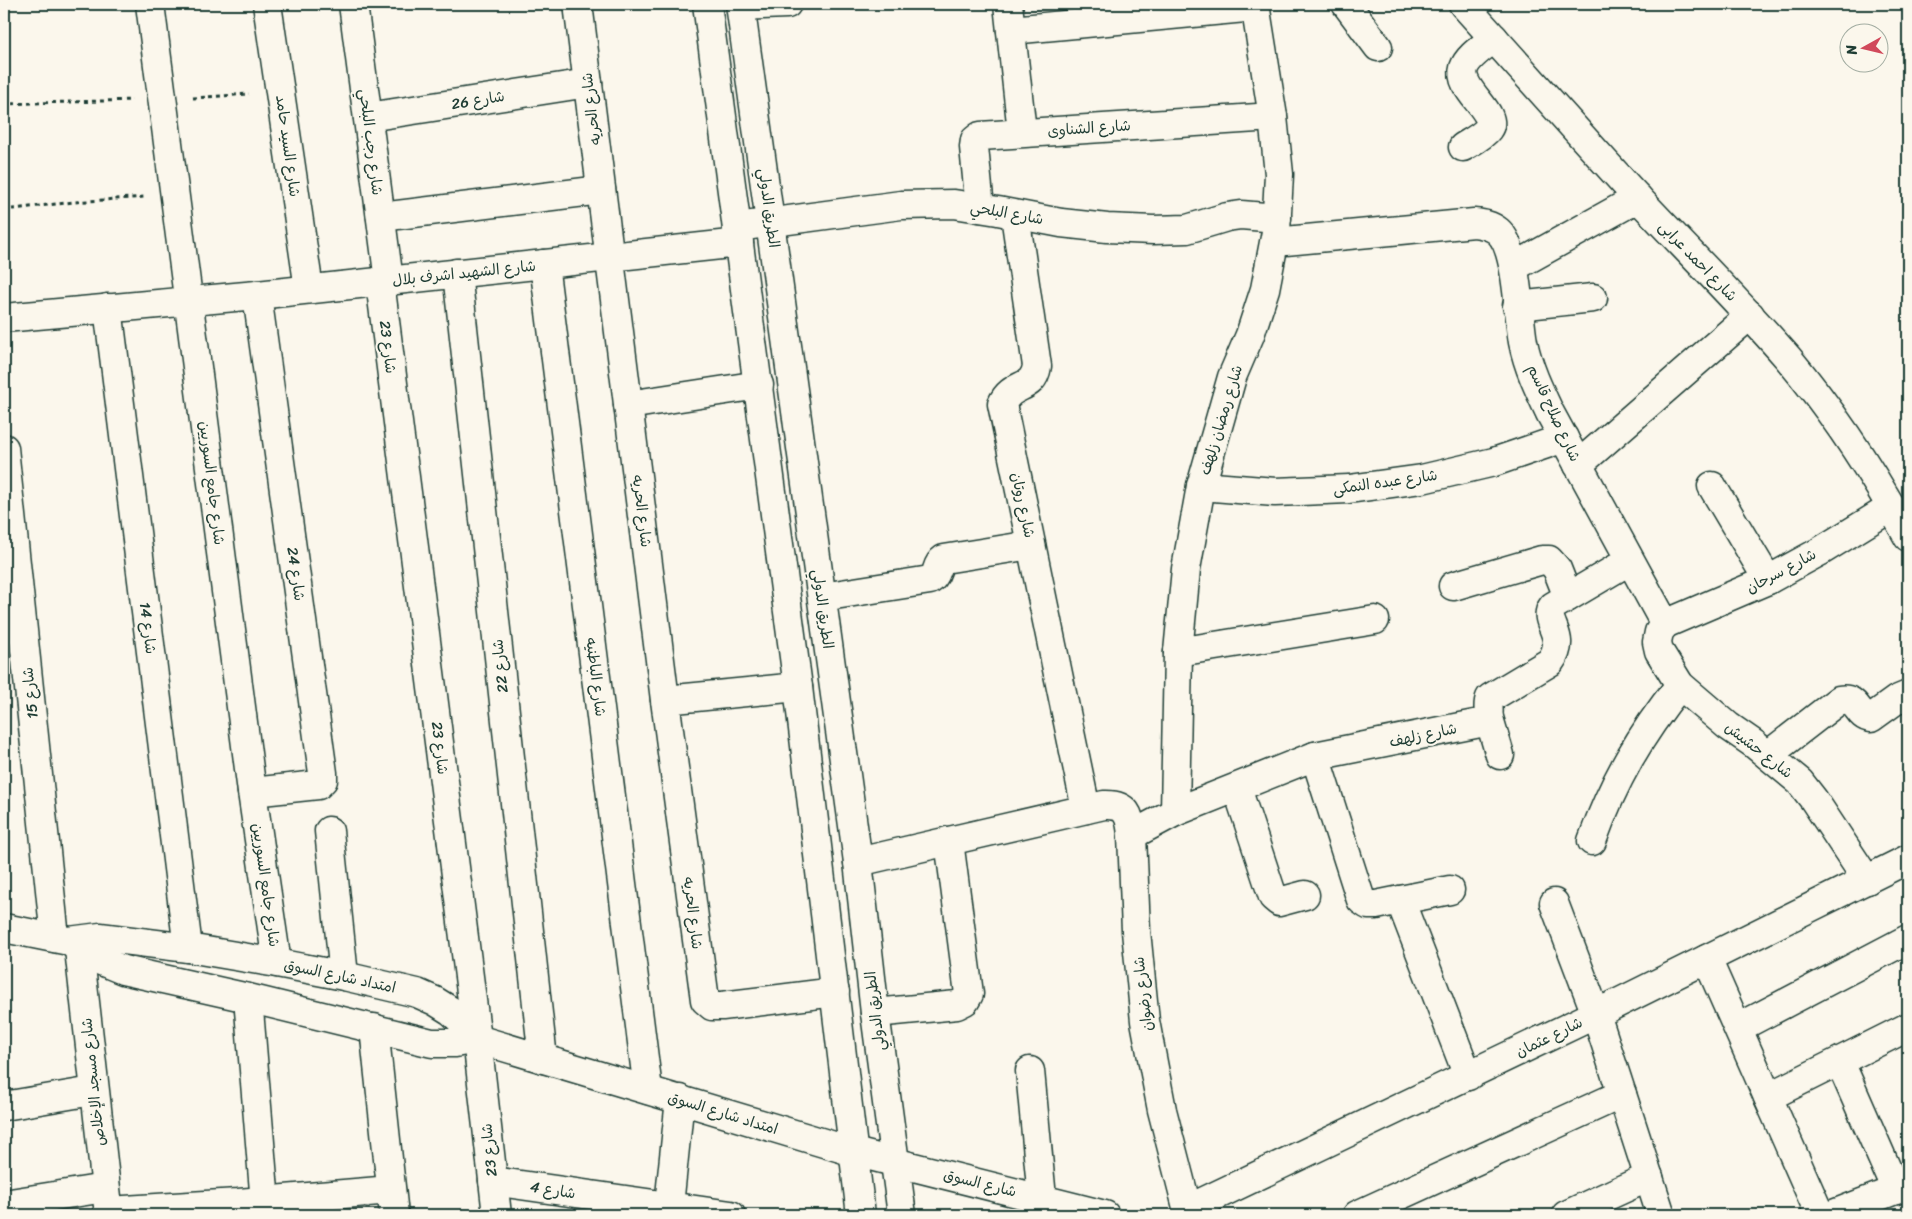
<svg xmlns="http://www.w3.org/2000/svg" width="1912" height="1219" viewBox="0 0 1912 1219" font-family="Sriracha,'Playpen Sans Arabic',sans-serif">
  <rect width="100%" height="100%" fill="#fbf7ec"/>
  <filter id="ink" filterUnits="userSpaceOnUse"><feTurbulence type="fractalNoise" baseFrequency=".02" numOctaves="2"/><feDisplacementMap in="SourceGraphic" scale="10" xChannelSelector="R" yChannelSelector="G"/><feConvolveMatrix kernelMatrix="1 2 1 2 8 2 1 2 1" color-interpolation-filters="sRGB"/></filter>
  <g filter="url(#ink)">
    <g fill="none" stroke-linecap="round" stroke-linejoin="round">
      <g stroke="#1f3d34" stroke-width="31">
        <g id="street">
          <path d="M150 4 252 792 277 963"/>
          <path d="M267 4 309 289"/>
          <path d="M353 4 389 281"/>
          <path d="M578 4 665 700 705 1000 712 1006H722L835 992"/>
          <path d="M1008 4 1022 132"/>
          <path d="M1346 4 1378 47"/>
          <path d="M741 6 787 4"/>
          <path d="M1011 30 1256 7"/>
          <path d="M368 117 588 83"/>
          <path d="M1463 147C1471 142 1483 136 1488 129 1500 113 1457 90 1464 68 1468 56 1485 46 1494 38"/>
          <path d="M980 208 974 147 975 140 980 136 1273 117"/>
          <path d="M1015 215 1037 366C1033 392 1012 381 1002 404L1086 809"/>
          <path d="M381 217 601 190"/>
          <path d="M737 227 901 205 954 204 998 211 1061 223 1107 228 1153 230 1187 229 1227 217 1241 215 1277 218"/>
          <path d="M1275 242 1474 223C1483 224 1491 225 1498 231 1518 248 1518 316 1523 342 1528 367 1539 390 1550 413L1665 624"/>
          <path d="M544 264 648 1090"/>
          <path d="M1514 267 1638 198"/>
          <path d="M457 273 543 1059"/>
          <path d="M380 282 477 1039 497 1215"/>
          <path d="M1517 306 1593 298"/>
          <path d="M108 308 188 948"/>
          <path d="M4 318 257 295 739 243"/>
          <path d="M628 405 759 385"/>
          <path d="M4 448 55 938"/>
          <path d="M1578 465 1750 315"/>
          <path d="M1201 486 1275 492 1349 489 1422 479 1494 462 1564 438"/>
          <path d="M1712 486 1768 580"/>
          <path d="M1453 586 1542 560H1549L1557 569 1568 597"/>
          <path d="M822 597 930 580C939 575 935 565 944 559L1031 545"/>
          <path d="M1665 624 1659 632 1657 642 1659 651 1680 685 1728 726 1754 744 1800 782 1814 800 1867 880"/>
          <path d="M1665 624 1768 580 1819 552 1892 507"/>
          <path d="M1178 652 1375 620"/>
          <path d="M665 700 798 687"/>
          <path d="M1489 718 1500 755"/>
          <path d="M1768 755 1839 700C1859 696 1856 717 1871 718L1896 700 1908 695"/>
          <path d="M1315 756 1361 900 1368 905H1376L1450 890"/>
          <path d="M1237 788 1273 897 1279 902 1305 895"/>
          <path d="M252 792 318 785 323 780V773L257 295"/>
          <path d="M1175 812 1178 652 1186 569 1201 486 1232 377 1250 335 1265 289 1276 232 1279 174 1273 117 1255 4"/>
          <path d="M329 831 344 976"/>
          <path d="M1132 835 1175 812 1315 756 1485 722C1492 714 1486 707 1490 698L1550 662C1570 635 1540 622 1553 606L1629 561"/>
          <path d="M1592 841C1614 780 1640 735 1680 685"/>
          <path d="M858 862 1104 805C1127 804 1130 815 1132 835L1136 931 1145 1021 1162 1110 1189 1215"/>
          <path d="M1400 900 1468 1076"/>
          <path d="M1554 903 1596 1014 1661 1215"/>
          <path d="M4 928 69 941 100 937 188 948 277 963 344 976 417 993 435 1001 451 1011 465 1024 477 1039"/>
          <path d="M69 941 89 956 123 970 248 998 432 1043H455L477 1039 854 1152 1105 1215"/>
          <path d="M79 949 109 1215"/>
          <path d="M1707 959 1820 1215"/>
          <path d="M248 998 266 1215"/>
          <path d="M875 1013 957 1005 965 1001 969 994 949 841"/>
          <path d="M374 1028 394 1215"/>
          <path d="M1738 1028 1908 939"/>
          <path d="M1840 1062 1896 1190"/>
          <path d="M1030 1071 1042 1198"/>
          <path d="M1768 1097 1908 1027"/>
          <path d="M4 1106 93 1091"/>
          <path d="M493 1181 731 1215"/>
          <path d="M4 1204 105 1188"/>
          <path d="M1188 1209 1596 1014 1908 859"/>
          <path d="M108 1211 238 1203 391 1190"/>
          <path d="M668 1215 680 1099"/>
          <path d="M1357 1215 1622 1094"/>
          <path d="M1566 1215 1649 1177"/>
          <path d="M1831 1215 1908 1185"/>
        </g>
      </g>
      <g stroke="#1f3d34" stroke-width="31">
        <g id="secondary">
          <path d="M707 4 798 687 861 1215"/>
          <path d="M740 4 858 862 875 1013 902 1215"/>
          <path d="M1463 4C1521 68 1579 134 1638 198 1688 251 1740 303 1788 358 1834 413 1874 474 1908 537"/>
        </g>
      </g>
      <g stroke="#1f3d34" stroke-width="3" stroke-dasharray="4 4" stroke-linecap="butt">
        <path d="M193 98 249 94"/>
        <path d="M4 104 132 100"/>
        <path d="M4 210 74 202 145 197"/>
      </g>
      <use href="#street" stroke="#fbf7ec" stroke-width="28"/>
      <use href="#secondary" stroke="#fbf7ec" stroke-width="28"/>
    </g>
  </g>
  <g text-anchor="middle" dominant-baseline="central" stroke-width="4" stroke-linejoin="round" paint-order="stroke">
    <g font-size="15" fill="#1f3d34" stroke="#fbf7ec">
      <text transform="translate(478 100) rotate(-9)">شارع 26</text>
      <text transform="translate(591 109) rotate(-97)">شارع الحريه</text>
      <text transform="translate(1089 128) rotate(-4)">شارع الشناوى</text>
      <text transform="translate(371 142) rotate(83)">شارع رجب البلحي</text>
      <text transform="translate(288 146) rotate(82)">شارع السيد حامد</text>
      <text transform="translate(769 208) rotate(82)">الطريق الدولي</text>
      <text transform="translate(1007 213) rotate(10)">شارع البلحي</text>
      <text transform="translate(1698 261) rotate(46)">شارع احمد عرابى</text>
      <text transform="translate(464 273) rotate(-6)">شارع الشهيد اشرف بلال</text>
      <text transform="translate(388 347) rotate(83)">شارع 23</text>
      <text transform="translate(1554 413) rotate(65)">شارع صلاح قاسم</text>
      <text transform="translate(1221 420) rotate(-73)">شارع رمضان زلهف</text>
      <text transform="translate(1385 482) rotate(-8)">شارع عبده النمكى</text>
      <text transform="translate(212 483) rotate(83)">شارع جامع السوريين</text>
      <text transform="translate(1023 505) rotate(78)">شارع روتان</text>
      <text transform="translate(642 511) rotate(83)">شارع الحريه</text>
      <text transform="translate(1781 571) rotate(-28)">شارع سرحان</text>
      <text transform="translate(296 574) rotate(82)">شارع 24</text>
      <text transform="translate(823 609) rotate(82)">الطريق الدولي</text>
      <text transform="translate(148 628) rotate(83)">شارع 14</text>
      <text transform="translate(500 666) rotate(-96)">شارع 22</text>
      <text transform="translate(596 677) rotate(83)">شارع الباطنيه</text>
      <text transform="translate(30 693) rotate(-96)">شارع 15</text>
      <text transform="translate(1423 735) rotate(-12)">شارع زلهف</text>
      <text transform="translate(440 748) rotate(83)">شارع 23</text>
      <text transform="translate(1759 750) rotate(38)">شارع حشيش</text>
      <text transform="translate(266 885) rotate(82)">شارع جامع السوريين</text>
      <text transform="translate(693 913) rotate(83)">شارع الحريه</text>
      <text transform="translate(340 976) rotate(12)">امتداد شارع السوق</text>
      <text transform="translate(1143 994) rotate(-97)">شارع رضوان</text>
      <text transform="translate(875 1011) rotate(-97)">الطريق الدولي</text>
      <text transform="translate(1549 1037) rotate(-26)">شارع عثمان</text>
      <text transform="translate(93 1082) rotate(-96)">شارع مسجد الإخلاص</text>
      <text transform="translate(723 1113) rotate(17)">امتداد شارع السوق</text>
      <text transform="translate(489 1150) rotate(-96)">شارع 23</text>
      <text transform="translate(980 1183) rotate(14)">شارع السوق</text>
      <text transform="translate(553 1190) rotate(9)">شارع 4</text>
    </g>
  </g>
  <rect width="1912" height="1219" fill="none" stroke="#fbf7ec" stroke-width="20"/>
  <rect x="10" y="10" width="1892" height="1199" fill="none" stroke="#1f3d34" stroke-width="2" filter="url(#ink)"/>
  <g transform="translate(1864 48) rotate(262)"><circle r="24" fill="#fbf7ec" stroke="#a3ada2"/>
  <path d="M0-4L9 19L0 12L-9 19Z" fill="#d1495b"/>
  <text y="-8" font-size="14" font-weight="bold" text-anchor="middle" fill="#1f3d34">N</text>
  </g>
</svg>
